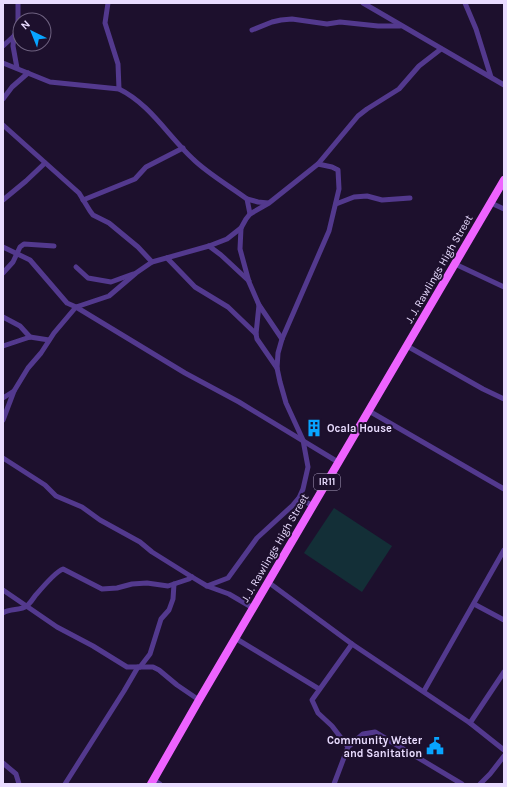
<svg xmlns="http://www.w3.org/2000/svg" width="507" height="787" viewBox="0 0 507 787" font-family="Karla,sans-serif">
  <rect width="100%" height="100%" fill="#1d102d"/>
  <path fill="#132f37" d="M334 508 392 546 362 592 304 553Z"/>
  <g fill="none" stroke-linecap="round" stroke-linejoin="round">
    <g stroke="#53398e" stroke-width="5">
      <path d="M108 3 105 23 118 64 119 89"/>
      <path d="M363 3 504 85"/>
      <path d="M465 3 476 29 491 77"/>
      <path d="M252 30 272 22 281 20 292 19 327 24 340 22 378 26H400"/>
      <path d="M3 46 14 36"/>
      <path d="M3 63 50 82 119 89C150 104 168 136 193 159 207 173 231 187 247 199L250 214"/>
      <path d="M17 68 13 46 14 36 18 28V3"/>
      <path d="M3 99 12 87 28 73"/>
      <path d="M3 125 79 193 90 211 93 215 109 223 138 247 152 262"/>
      <path d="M247 199 258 202 268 203"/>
      <path d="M3 200 26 181 45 163"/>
      <path d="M83 200 135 179 146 167 183 148"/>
      <path d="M491 203 504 209"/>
      <path d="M336 204 354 197 367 196 382 200 410 198"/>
      <path d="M209 246 221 255 249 281"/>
      <path d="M3 247 30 260 67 303 76 307 185 373 239 402 338 462"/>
      <path d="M167 258 195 287 228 307 256 334"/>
      <path d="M455 264 504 287"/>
      <path d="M76 267 88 278 111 282 133 274"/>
      <path d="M3 273 13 262 20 247 24 244 54 246"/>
      <path d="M259 305 282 339"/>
      <path d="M3 317 20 326 30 337"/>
      <path d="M3 346 30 337 49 340"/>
      <path d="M407 346 483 389 504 399"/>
      <path d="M277 368 257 339 256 334 259 305 249 282 240 249 241 228 246 219 250 214 269 203 318 164 358 116 367 109 399 89 419 66 441 49"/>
      <path d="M3 398 14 391 28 368 41 353 54 333 76 307 109 296 136 273 152 262 209 246 227 239 241 228"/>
      <path d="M369 411 504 489"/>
      <path d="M3 420 14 391"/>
      <path d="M3 458 45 485 56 496 82 507 100 520 140 542 152 552 192 577 207 586 229 594 253 608"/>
      <path d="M299 498 313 506"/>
      <path d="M268 582 352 644 470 723 504 750"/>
      <path d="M207 586 228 578 257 538 293 505 299 498 303 489 308 467 303 440 286 403 280 382 277 368 278 353 282 339 329 231 339 189 338 170 332 167 318 164"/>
      <path d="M3 590 57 627 93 646 127 667H153L159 670 177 685 199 700"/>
      <path d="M474 604 504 620"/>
      <path d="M3 613C10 608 20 611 27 606 30 603 33 599 35 596 41 589 55 572 63 569L102 589 117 588 132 584 147 583 168 586 189 579 192 577"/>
      <path d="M235 638 319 689"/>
      <path d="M140 667 150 654 161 619 169 610 173 599 174 584"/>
      <path d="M424 691 504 550"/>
      <path d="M470 723 504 672"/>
      <path d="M348 747 332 726 318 713 312 700 352 644"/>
      <path d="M3 763 16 774 19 784"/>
      <path d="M154 780 160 784"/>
      <path d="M65 784 124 691 138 667"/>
      <path d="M334 784 348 747 363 734 375 732 462 784"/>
      <path d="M480 784 490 774 504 756"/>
    </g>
    <path stroke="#ee63ff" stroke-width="8" d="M151 784 199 700 504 180"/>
  </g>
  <defs>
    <g id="building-bare" transform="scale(1.38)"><path d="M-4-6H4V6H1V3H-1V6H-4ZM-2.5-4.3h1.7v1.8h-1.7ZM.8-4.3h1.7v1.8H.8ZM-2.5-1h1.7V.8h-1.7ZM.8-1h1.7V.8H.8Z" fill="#08a4ff" stroke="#1d102d" stroke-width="2.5" paint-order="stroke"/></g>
    <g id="civic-bare" transform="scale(1.38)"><path d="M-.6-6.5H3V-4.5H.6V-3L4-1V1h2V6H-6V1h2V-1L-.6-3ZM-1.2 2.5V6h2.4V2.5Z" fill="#08a4ff" stroke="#1d102d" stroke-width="2.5" paint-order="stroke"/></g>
  </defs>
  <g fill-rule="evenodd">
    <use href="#building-bare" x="314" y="428"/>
    <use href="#civic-bare" x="435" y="746"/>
  </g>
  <g text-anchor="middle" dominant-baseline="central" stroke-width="4" stroke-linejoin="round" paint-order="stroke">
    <rect fill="#1d102d" stroke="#ac9fc0" stroke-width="1" x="314" y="474" width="26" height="16" rx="3"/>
    <g font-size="10" font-weight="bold" fill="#e9dcff">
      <text x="327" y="482">IR11</text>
    </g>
    <g font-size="11" fill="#e9dcff" stroke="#1d102d">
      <text transform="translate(439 269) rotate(-60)">J. J. Rawlings High Street</text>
      <text transform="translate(275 548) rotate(-60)">J. J. Rawlings High Street</text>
    </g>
    <g font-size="11" font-weight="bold" fill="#e9dcff" stroke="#1d102d" text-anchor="start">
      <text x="327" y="428">Ocala House</text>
      <text x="422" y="740" text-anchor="end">Community Water<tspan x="422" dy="13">and Sanitation</tspan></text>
    </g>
  </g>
  <rect width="507" height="787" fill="none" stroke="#e9dcff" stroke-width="8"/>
  <g transform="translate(32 32) rotate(317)"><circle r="19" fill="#1d102d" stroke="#6f6281"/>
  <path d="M0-3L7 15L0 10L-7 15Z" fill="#08a4ff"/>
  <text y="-6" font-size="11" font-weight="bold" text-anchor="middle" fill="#e9dcff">N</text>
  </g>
</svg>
